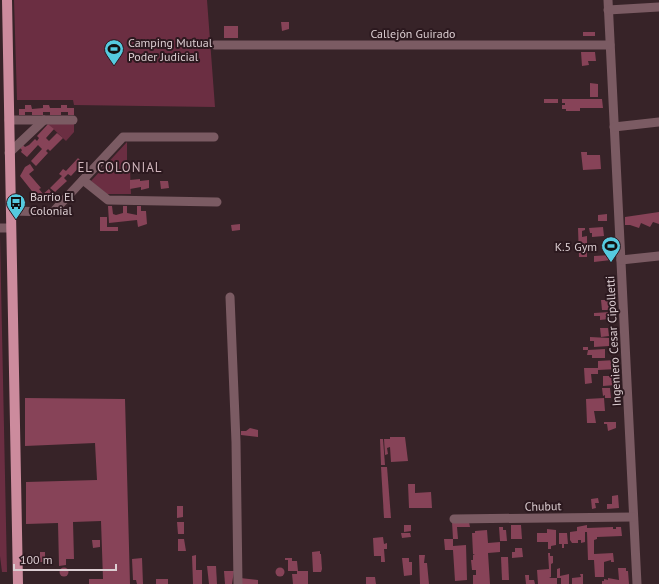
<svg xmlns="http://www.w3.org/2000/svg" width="659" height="584" viewBox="0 0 659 584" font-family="'PT Sans',sans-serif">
  <rect width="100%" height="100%" fill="#372328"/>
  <g fill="#6b2e42">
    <path d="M14 0H207L215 107 74 105 73 100H17Z"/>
    <path d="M45 121H74V132L66 141Z"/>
    <path d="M127 142V168L130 169 131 194H107L91 181Z"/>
    <path d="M0 236 7 572H2L0 556Z"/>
  </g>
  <g fill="#874358">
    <path d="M281 22H289V29L282 31Z"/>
    <rect x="224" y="26" width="14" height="12"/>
    <rect x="583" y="32" width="12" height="4"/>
    <path d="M581 52H595L596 61H588L589 65 582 66Z"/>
    <path d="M590 83 598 84V97H590Z"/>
    <rect x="544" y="99" width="14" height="4"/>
    <path d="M562 99H602L603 108H580V111H566V109H562V105H565V103H562Z"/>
    <path d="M25 105H31L32 109 43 108V105H49L50 108H61V105H67V108H74V115H68V112H61V115H50V112H43V115H32V112H25V115H19V109H25Z"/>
    <path d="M48 124 54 129 46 138 49 141 57 133 63 138 50 151 48 149 46 151 48 153 36 166 31 161 42 149 38 145 27 157 21 152 22 150 20 148 23 145 25 147 29 145 35 139 37 141 39 138 37 136Z"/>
    <path d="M581 152H587V155H600L601 169 583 170Z"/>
    <path d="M78 158 83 163 71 176 68 174 64 178 67 181 55 192 50 188 62 176 59 174 63 169 66 171Z"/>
    <path d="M30 164 34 170 29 174 41 188 39 189 43 194 49 189 53 195 48 198 39 200 20 176 25 167Z"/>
    <path d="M140 179V181L149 180V188L141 190V187L130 189V180Z"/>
    <path d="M160 181H168L169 188 161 189Z"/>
    <path d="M108 206H112L113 214 116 215 123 213V206H127V213L137 215V206H141V211H146L147 224 138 227 137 220 109 223Z"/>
    <path d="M659 212V224L653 222 650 227 641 223 639 228 630 225H625V217Z"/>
    <path d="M607 214V221H598V215Z"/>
    <path d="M100 217H107V227H118V231H100Z"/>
    <path d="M240 224V230L232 231 231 225Z"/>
    <path d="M603 227 604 236 592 237V233H590L589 228Z"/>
    <path d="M578 228H585V230L582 231V237L587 236V257H579Z"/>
    <path d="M611 255V260L594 262V256Z"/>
    <path d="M601 300H613L614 304H609L610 310H602Z"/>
    <path d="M610 312 609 319 600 320V316H594V313Z"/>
    <path d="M600 328H608L609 336 601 337Z"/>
    <path d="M590 337 609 338V346L594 347V341H590Z"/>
    <path d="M583 347H588V350L605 349V358H592V355H587L588 350H583Z"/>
    <path d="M616 360 617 369 598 370V374H591L592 383 585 384 584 368H598V361Z"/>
    <path d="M603 376H614L615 385 603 386Z"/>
    <path d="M602 388H610L611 398H605V395L603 396Z"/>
    <path d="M25 398 125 399 130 584H89V579H103L101 521 73 522 74 559H66V565L59 566 58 523 26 524V482L97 480 95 443 25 446Z"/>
    <path d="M604 398 605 411H594L596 423H587L586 399Z"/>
    <path d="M604 422H616V428L608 431 607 424H604Z"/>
    <path d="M250 428 258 430V437L241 435V431H246Z"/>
    <path d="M390 437H405L408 461 391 462 390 447 387 448 388 454 385 455 384 439H390Z"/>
    <path d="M380 439H383L385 465H381Z"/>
    <path d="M381 467H387L391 518H384Z"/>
    <path d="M408 484H415V493L431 492 432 508H409Z"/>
    <path d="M618 495 619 508 607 509V504H612V496Z"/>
    <path d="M598 498 599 503H595L596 508 592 509 591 499Z"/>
    <path d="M177 506H183V517L177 518Z"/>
    <path d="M177 522H184V534H178Z"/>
    <path d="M452 522H469L470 527H457L458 539H453Z"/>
    <path d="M404 525H411V531L404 532Z"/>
    <path d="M511 525H521L522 539H511Z"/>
    <path d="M587 525V528L613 527V529H616V527H621L622 536 597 537V539L594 540V554L613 553 614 562H611V560L604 562V577H595L594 560H588L587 532H585V542L581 543V540H578V543H572L570 540V532L577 531V527Z"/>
    <path d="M499 527H503V530H506L507 541H500Z"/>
    <path d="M547 529 556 530V545L551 546V549H548V542H537V533H547Z"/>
    <path d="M487 530 488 543 500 542V552L488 553 490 584H473V575H476V570H472L471 560H473V555H475L473 554 472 533H475V531Z"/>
    <path d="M401 533H410L411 537 402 538Z"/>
    <path d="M559 533H567L568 544H564V548H562V544H559Z"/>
    <path d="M383 537 384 544 387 543V549H384L385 562H381V556H374L373 538Z"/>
    <path d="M178 539H184L186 551H178Z"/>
    <path d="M444 539H453V546L466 545 467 580 455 581 453 550H445Z"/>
    <path d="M92 540H100V547L93 548Z"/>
    <path d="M515 548H522L523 557 512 558V552H515Z"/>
    <path d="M320 551V554H321L322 569 321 572H313L312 552Z"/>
    <rect x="40" y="552" width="5" height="10"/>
    <path d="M548 553H550V556H553V563L551 564V577L549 578H557V584H538L537 570 549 569Z"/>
    <path d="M196 555V570H202V584H193L192 556Z"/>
    <path d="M419 555H425L424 563H427L429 584H420Z"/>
    <path d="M501 557H508L509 580H502Z"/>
    <path d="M142 558 143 584H137L136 580H133L132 559Z"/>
    <path d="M285 558H292V561H297L298 571H288V560H285Z"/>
    <path d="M402 558H409V562H412V575L404 576Z"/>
    <path d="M207 566H216L217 584H209Z"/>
    <circle cx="64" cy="572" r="4.5"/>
    <circle cx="280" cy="572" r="4.5"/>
    <path d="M560 568V576L569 574V584H561V578H557V569Z"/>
    <path d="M618 568H626V571H628L629 584H602V581H604V579L608 580V578L619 580Z"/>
    <path d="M224 571H234L232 584H225Z"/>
    <path d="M297 571H308V584H293L292 574H297Z"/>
    <path d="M580 574H583V584H572V578L581 577Z"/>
    <path d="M525 575H529V580H534L535 584H526Z"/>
    <path d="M366 577H375L376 584H366Z"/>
    <path d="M240 578 258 580V584H240Z"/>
    <rect x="156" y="579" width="12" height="5"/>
  </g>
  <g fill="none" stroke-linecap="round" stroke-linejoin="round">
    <g stroke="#7b5b63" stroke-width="9">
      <path d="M608 0 637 584"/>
      <path d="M608 10 659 7"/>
      <path d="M215 45H610"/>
      <path d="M9 120H73"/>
      <path d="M614 127 659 122"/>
      <path d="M9 153 44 120"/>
      <path d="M83 180 108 200 217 202"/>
      <path d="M11 211 53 212 123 137H214"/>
      <path d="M0 228H11"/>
      <path d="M621 260 659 256"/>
      <path d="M230 297 236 442 238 584"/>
      <path d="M454 519 633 517"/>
    </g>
    <path stroke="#cc8b9d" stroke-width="10" d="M7 0 18 584"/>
  </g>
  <defs>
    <g id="stadium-pin" transform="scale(1)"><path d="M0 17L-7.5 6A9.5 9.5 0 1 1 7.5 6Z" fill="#55cadf" stroke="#2c191f"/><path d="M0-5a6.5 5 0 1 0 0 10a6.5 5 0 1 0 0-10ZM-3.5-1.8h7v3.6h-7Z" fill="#111"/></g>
    <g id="bus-pin" transform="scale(1)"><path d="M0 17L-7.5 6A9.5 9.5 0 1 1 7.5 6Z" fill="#55cadf" stroke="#2c191f"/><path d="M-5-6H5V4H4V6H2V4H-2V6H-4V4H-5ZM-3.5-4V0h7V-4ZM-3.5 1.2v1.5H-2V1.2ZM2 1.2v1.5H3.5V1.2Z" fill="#111"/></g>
  </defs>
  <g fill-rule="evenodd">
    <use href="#stadium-pin" x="114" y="49"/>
    <use href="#bus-pin" x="16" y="203"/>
    <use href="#stadium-pin" x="611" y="246"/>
  </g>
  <g text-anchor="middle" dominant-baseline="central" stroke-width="4" stroke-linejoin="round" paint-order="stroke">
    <g font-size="12" fill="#dcced2" stroke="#2c191f">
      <text x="413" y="33">Callejón Guirado</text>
      <text transform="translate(613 341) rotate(-93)">Ingeniero Cesar Cipolletti</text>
      <text transform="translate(543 506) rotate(-1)">Chubut</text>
    </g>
    <g font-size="12" fill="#dcced2" stroke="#2c191f" text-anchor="start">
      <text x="128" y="42">Camping Mutual<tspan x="128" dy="14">Poder Judicial</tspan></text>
      <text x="30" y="196">Barrio El<tspan x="30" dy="14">Colonial</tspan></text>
      <text x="597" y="246" text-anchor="end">K.5 Gym</text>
    </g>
    <g font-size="13" letter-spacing="1" fill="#d1b6bd" stroke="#2c191f">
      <text x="120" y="167">EL COLONIAL</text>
    </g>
  </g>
  <path d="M14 564v6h102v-6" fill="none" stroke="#dcced2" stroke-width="2"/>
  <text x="20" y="564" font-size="12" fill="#dcced2" stroke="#2c191f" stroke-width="3" paint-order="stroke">100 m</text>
</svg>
